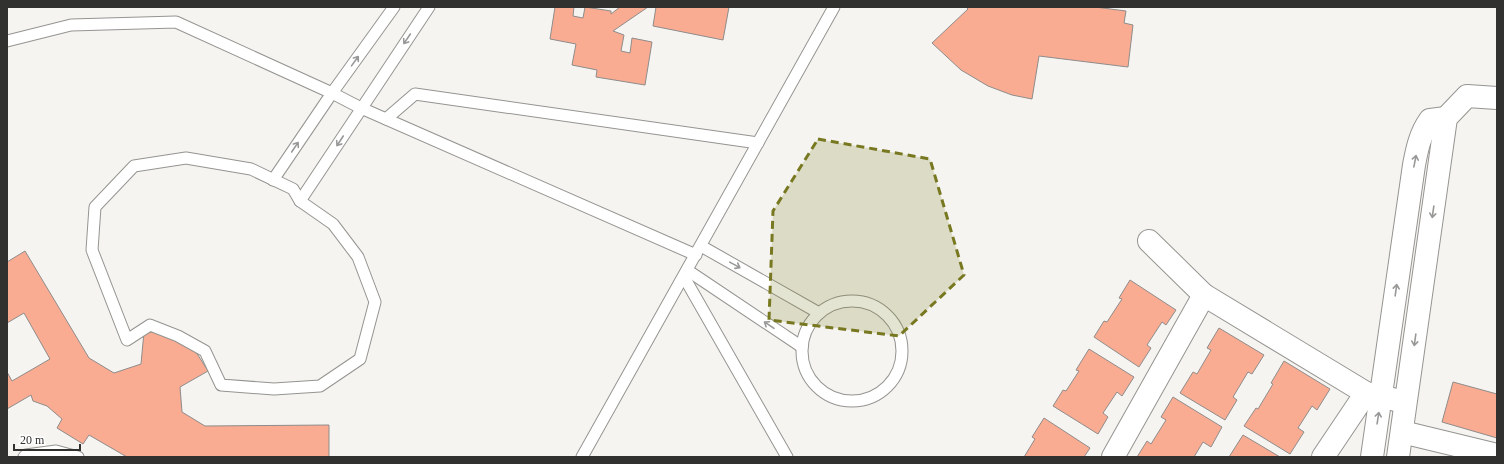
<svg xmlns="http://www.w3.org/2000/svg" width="1504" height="464" viewBox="0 0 1504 464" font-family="'Times New Roman',serif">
  <rect width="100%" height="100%" fill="#f6f4f1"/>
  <g fill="#f9ac91" stroke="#8f8c8b">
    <path d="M555 7H574L573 16 583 18 585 7 611 11V14L620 7H648L613 31 624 35 621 51 630 53 632 38 652 42 645 85 596 77 597 70 572 65 576 44 550 39Z"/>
    <path d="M656 7H729L723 40 653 26Z"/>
    <path d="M966 7H1095L1126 11 1124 23 1133 25 1128 67 1039 56 1032 99 1012 95 988 86 961 70 932 43 968 9Z"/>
    <path d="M25 251 89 358 114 373 141 364 144 332H157L180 339 196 352 208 371 180 387 182 412 205 426 329 425V457H127L89 435 83 444 57 428 62 419 47 406 33 401 31 395 7 409V372L12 381 50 359 24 313 7 323V262Z"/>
    <path d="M1130 280 1176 310 1166 325 1162 322 1147 345 1151 348 1139 367 1094 337 1104 321 1107 322 1122 299 1119 298Z"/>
    <path d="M1219 328 1264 355 1252 374 1248 372 1233 397 1237 400 1225 420 1180 393 1193 372 1197 374 1211 350 1207 348Z"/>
    <path d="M1089 349 1134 377 1122 396 1117 392 1103 413 1108 417 1098 434 1053 406 1063 390 1066 391 1079 371 1076 370Z"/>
    <path d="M1284 361 1330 389 1317 410 1312 406 1298 428 1304 432 1290 454 1244 426 1256 408 1258 409 1273 384 1271 383Z"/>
    <path d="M1453 382 1497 394V438L1442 422Z"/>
    <path d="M1173 397 1222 427 1211 447 1203 442 1194 457H1137L1147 441 1151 444 1166 420 1161 417Z"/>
    <path d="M1044 418 1090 448 1084 457H1024L1035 439 1032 437Z"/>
    <path d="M1243 435 1280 457H1229Z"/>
  </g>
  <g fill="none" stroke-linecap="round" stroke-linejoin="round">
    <g stroke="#959491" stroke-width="13">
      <g id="service">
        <path d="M7 41 71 25 176 22 332 93 361 108 696 255"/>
        <path d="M386 119 415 94 758 143"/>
        <path d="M186 158 251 169 293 189 300 201 333 224 358 257 375 302 360 359 320 386 274 389 221 385 205 351 178 336 150 325 127 340 92 250 95 207 134 166Z"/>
        <path d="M273 180 332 93 394 7"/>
        <path d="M300 201 429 7"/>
        <path d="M701 246 819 313"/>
        <path d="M687 270 802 347"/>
        <path d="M684 277 787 457"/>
        <circle cx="852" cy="351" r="50"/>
        <path d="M24 457 26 455 56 451 78 457"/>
        <path d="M582 457 834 7"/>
      </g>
    </g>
    <g stroke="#959491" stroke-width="24">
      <g id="minor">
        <path d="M1149 241 1204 295 1366 393 1396 400"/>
        <path d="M1402 432 1497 455"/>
        <path d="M1113 457 1204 295"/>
        <path d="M1323 457 1366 393"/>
        <path d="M1372 457 1414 165C1417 149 1420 134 1430 120L1446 118"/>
        <path d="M1398 457 1446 118 1467 96 1497 98"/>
      </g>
    </g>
    <use href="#service" stroke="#fff" stroke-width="11"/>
    <use href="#minor" stroke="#fff" stroke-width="22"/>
  </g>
  <defs><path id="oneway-shaft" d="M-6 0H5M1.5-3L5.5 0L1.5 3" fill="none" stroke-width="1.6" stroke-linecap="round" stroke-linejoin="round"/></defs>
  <g stroke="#989897">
    <use href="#oneway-shaft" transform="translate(407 39) rotate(124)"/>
    <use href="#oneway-shaft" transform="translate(355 61) rotate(-54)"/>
    <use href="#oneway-shaft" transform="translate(340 141) rotate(123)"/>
    <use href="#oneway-shaft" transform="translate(295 147) rotate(-56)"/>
    <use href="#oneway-shaft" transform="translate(1415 161) rotate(-79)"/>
    <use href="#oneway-shaft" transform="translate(1433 212) rotate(98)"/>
    <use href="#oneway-shaft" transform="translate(735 265) rotate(29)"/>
    <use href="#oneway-shaft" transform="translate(1396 290) rotate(-82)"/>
    <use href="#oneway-shaft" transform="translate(769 325) rotate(-146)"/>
    <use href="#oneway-shaft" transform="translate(1415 340) rotate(98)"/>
    <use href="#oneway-shaft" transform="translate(1378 418) rotate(-81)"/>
  </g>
  <path fill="#777820" fill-opacity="0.2" stroke="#777820" stroke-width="3" stroke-dasharray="8 5" stroke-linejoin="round" d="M818 139 930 159 964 275 899 336 769 320 773 211Z"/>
  <rect width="1504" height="464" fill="none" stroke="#31312f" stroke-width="16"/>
  <path d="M14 444v6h66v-6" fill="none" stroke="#31312f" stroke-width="2"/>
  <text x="20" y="444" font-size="12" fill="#31312f" stroke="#ffffff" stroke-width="3" paint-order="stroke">20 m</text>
</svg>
